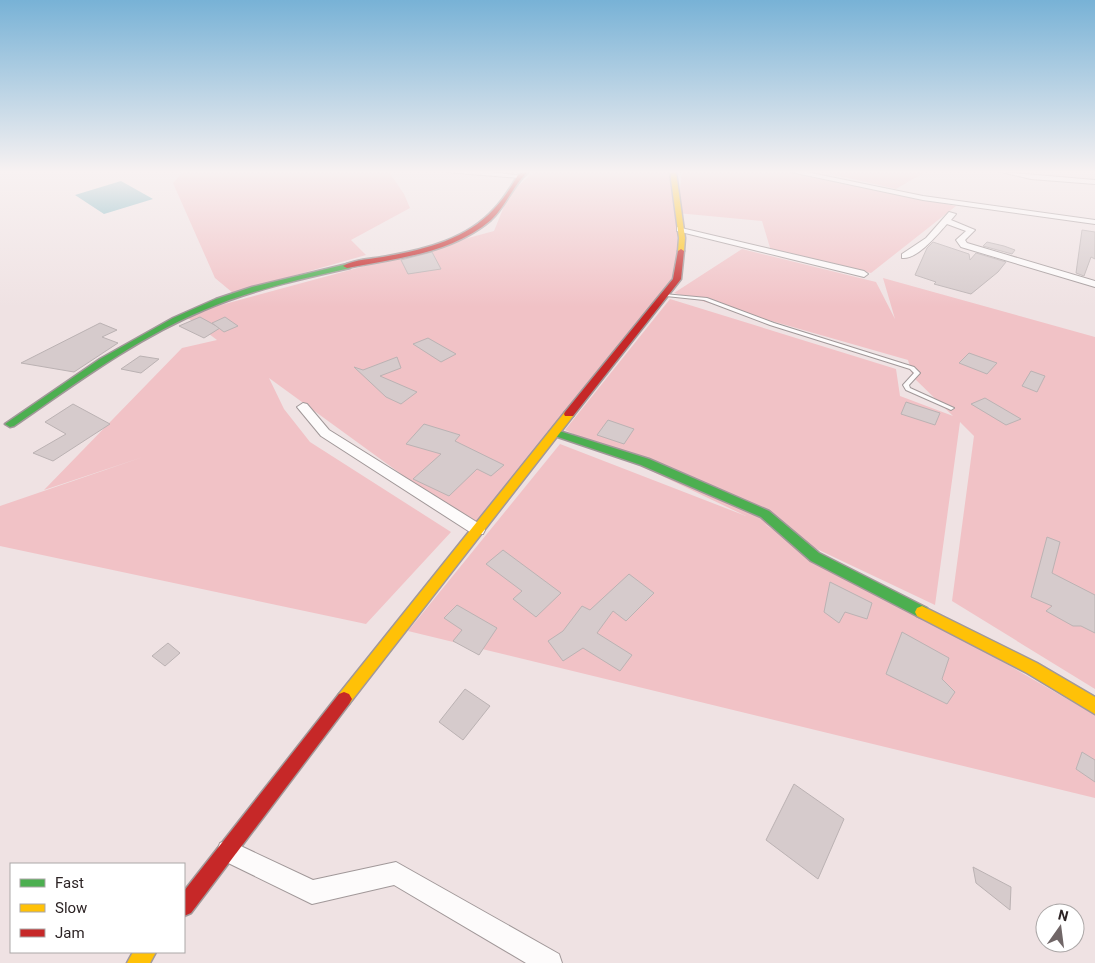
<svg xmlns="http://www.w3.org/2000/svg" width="1095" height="963" viewBox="0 0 1095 963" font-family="Roboto,sans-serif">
  <rect width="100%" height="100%" fill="#efe2e3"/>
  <g fill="#f1c2c6">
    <path d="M183 172H389L404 194 410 208 351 240 366 255 233 293 215 278 173 183Z"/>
    <path d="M534 172H672L680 268 478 530 269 378 284 409 310 442 451 532 366 624 0 546V506L143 457 44 490 182 348 217 340 184 315 494 231 509 194Z"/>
    <path d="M682 172H788L956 206 871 273 771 251 762 221 677 213Z"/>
    <path d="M822 172H925L896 189Z"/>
    <path d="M742 249 876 282 895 319 883 278 1095 337V689L952 601 974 436 960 422 935 605 764 524 1095 715V798L408 631 560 444 746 516 565 430 670 299 896 369 900 396 953 416 913 377 908 360 674 293Z"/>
  </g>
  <path fill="#70b0bc" d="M121 181 153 199 104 214 75 195Z"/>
  <g fill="#d6cbcc" stroke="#bbb2b3">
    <path d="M1082 230 1095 232V259L1091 257 1084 276 1076 273Z"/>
    <path d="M933 242 969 254 970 260 976 253 1006 262 998 272 971 294 934 284 936 282 915 275 927 248Z"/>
    <path d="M987 242 1004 246 1015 250 1012 254 983 246Z"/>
    <path d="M432 252 441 269 408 274 401 260Z"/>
    <path d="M200 317 220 328 204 338 179 326Z"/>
    <path d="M225 317 238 326 224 332 212 323Z"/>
    <path d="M100 323 117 330 102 337 118 343 74 372 21 363Z"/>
    <path d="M428 338 456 354 441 362 413 344Z"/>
    <path d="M969 353 997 363 987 374 959 363Z"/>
    <path d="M140 356 159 359 141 373 121 369Z"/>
    <path d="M397 357 401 368 380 376 417 392 401 404 386 397 354 367 363 370Z"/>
    <path d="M1031 371 1045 376 1037 392 1022 386Z"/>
    <path d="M985 398 1021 419 1006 425 971 404Z"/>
    <path d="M906 402 940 413 935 425 901 414Z"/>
    <path d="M73 404 110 424 53 461 33 453 66 434 45 422Z"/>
    <path d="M608 420 634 429 624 444 597 435Z"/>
    <path d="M424 424 460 435 455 441 504 465 491 476 477 469 449 496 413 479 441 454 406 444Z"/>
    <path d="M1047 537 1060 542 1052 573 1095 595V633L1081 626H1073L1046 611 1052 606 1031 597Z"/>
    <path d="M503 550 561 593 536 617 513 599 522 591 486 564Z"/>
    <path d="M629 574 654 593 626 621 613 611 597 633 632 655 620 671 583 648 563 661 548 641 563 631 582 606 590 610Z"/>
    <path d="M830 582 872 603 867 619 845 612 839 623 824 612Z"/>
    <path d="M457 605 497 628 479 655 453 641 462 630 444 618Z"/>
    <path d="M902 632 949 658 942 679 955 692 947 704 886 674Z"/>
    <path d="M168 643 180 653 165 666 152 656Z"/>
    <path d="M465 689 490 706 463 740 439 722Z"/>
    <path d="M1082 752 1095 760V782L1076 769Z"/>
    <path d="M794 784 844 819 818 879 766 840Z"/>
    <path d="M973 867 1011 887 1010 910 976 883Z"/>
  </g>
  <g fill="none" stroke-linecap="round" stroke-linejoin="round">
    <g stroke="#a19899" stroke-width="2">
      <path id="lane" d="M664 294 707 298 774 323 914 367 920 373 909 385 910 388 954 408 951 410 949 409 906 390 903 385 914 373 910 369 770 325 704 300 666 296H664Z"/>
    </g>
    <g stroke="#a19899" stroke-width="2">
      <g id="street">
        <path d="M446 172H491L523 176 520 178Z"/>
        <path d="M791 172H806L923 196 1095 220V224L923 200Z"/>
        <path d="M1001 172 1095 180V184L1031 179Z"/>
        <path d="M949 212 956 214 951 220 975 230 965 240 967 243 1095 281V287L961 247 956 240 966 231 947 224C938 234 917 260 902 258V254L926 238Z"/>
        <path d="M677 227 864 271 868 274 864 277 677 231Z"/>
        <path d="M303 403 307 404 329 430 483 526 485 530 483 534H473L321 436 297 407Z"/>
        <path d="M228 840 313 880 396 862 559 954 562 963H526L394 885 312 904 220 859 217 851 220 843Z"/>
      </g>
    </g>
    <g stroke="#a19899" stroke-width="3">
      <g id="fast">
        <path d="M347 264 351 266 350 268C300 279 251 290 204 310 135 339 75 384 14 426L10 427 5 424 100 359 173 318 216 299 252 287Z"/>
        <path d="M556 430 649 459 769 511 819 553 927 608 929 612 927 616 922 618 917 616 811 561 761 517 641 465 552 435 551 433Z"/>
      </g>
    </g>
    <g stroke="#a19899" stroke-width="3">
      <g id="slow">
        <path d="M670 172H676L685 238 684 251 681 253 678 251 679 238Z"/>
        <path d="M569 411 573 412 574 414 573 416 349 704 344 706 339 704 336 699 339 694 565 412Z"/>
        <path d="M922 606 1037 663 1095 697V714L1027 673 917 616 915 612 917 608Z"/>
        <path d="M133 952H156L150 963H127Z"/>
      </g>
    </g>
    <g stroke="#a19899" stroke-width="3">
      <g id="jam">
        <path d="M522 172H528C513 185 506 206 491 220 451 254 396 258 347 268L343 266C354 259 375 259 388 256 426 249 467 239 494 209 504 199 511 187 518 175Z"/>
        <path d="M681 249 684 251 681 279 573 416H565L564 414 565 412 673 279 678 251Z"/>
        <path d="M344 692 349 694 352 699 349 704 191 913 184 916V891L339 694Z"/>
      </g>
    </g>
    <use href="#lane" fill="#fdfbfb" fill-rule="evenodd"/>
    <use href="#street" fill="#fdfbfb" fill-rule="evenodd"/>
    <use href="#fast" fill="#4caf50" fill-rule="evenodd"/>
    <use href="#slow" fill="#ffc107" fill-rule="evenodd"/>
    <use href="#jam" fill="#c62828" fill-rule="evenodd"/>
  </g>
  <linearGradient id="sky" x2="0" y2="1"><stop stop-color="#78b2d6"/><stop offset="0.56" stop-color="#f8f2f2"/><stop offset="1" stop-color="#f8f2f2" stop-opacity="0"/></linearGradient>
  <rect width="1095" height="307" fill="url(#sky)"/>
  <rect x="10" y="863" width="175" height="90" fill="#ffffff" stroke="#aba7a7"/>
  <rect x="20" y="879" width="25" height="8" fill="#4caf50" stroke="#aba7a7"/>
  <text x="55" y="888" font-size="15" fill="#2c2324">Fast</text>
  <rect x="20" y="904" width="25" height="8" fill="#ffc107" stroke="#aba7a7"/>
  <text x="55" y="913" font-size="15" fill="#2c2324">Slow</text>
  <rect x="20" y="929" width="25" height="8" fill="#c62828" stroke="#aba7a7"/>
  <text x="55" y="938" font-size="15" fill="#2c2324">Jam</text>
  <g transform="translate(1060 928) rotate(14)"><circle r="24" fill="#ffffff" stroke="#aba7a7"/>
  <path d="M0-4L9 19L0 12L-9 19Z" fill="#706667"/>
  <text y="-8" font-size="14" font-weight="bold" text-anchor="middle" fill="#2c2324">N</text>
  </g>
</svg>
